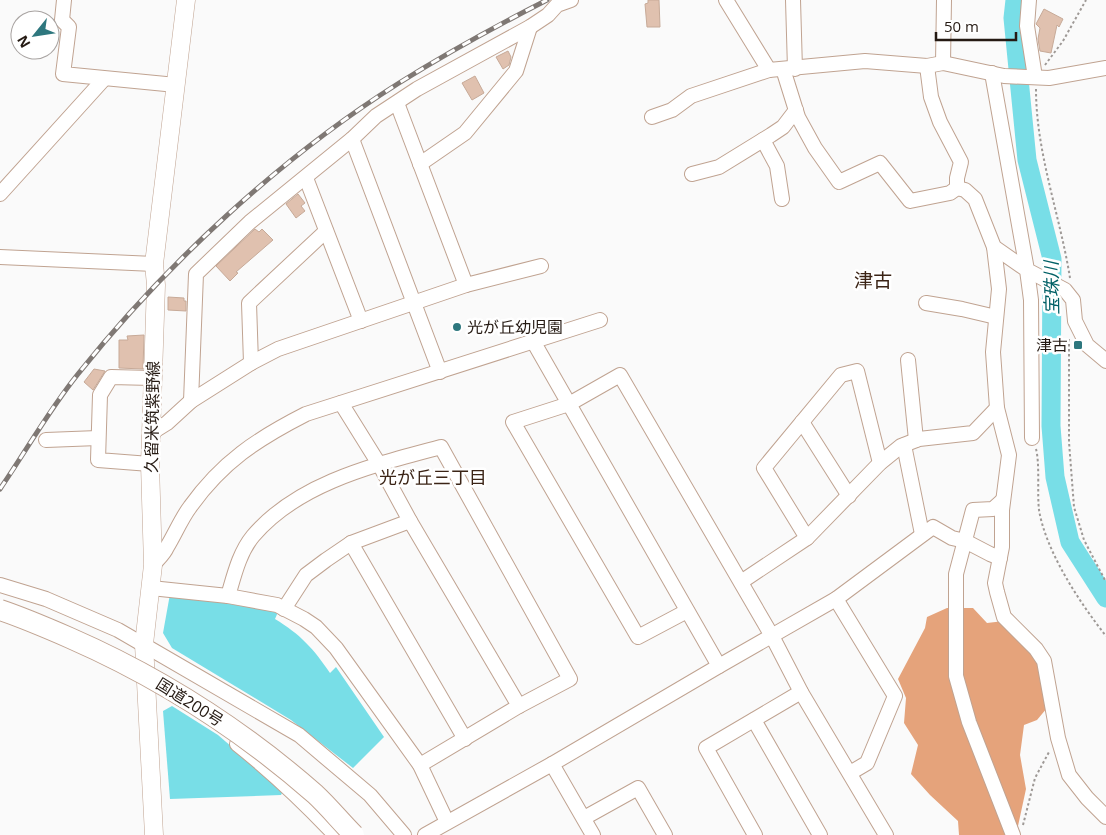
<svg xmlns="http://www.w3.org/2000/svg" width="1106" height="835" viewBox="0 0 1106 835" font-family="'Open Sans','Noto Sans JP',sans-serif">
  <rect width="100%" height="100%" fill="#fafafa"/>
  <path fill="#e5a37b" d="M947 608H973L987 623 1004 621 1042 667 1047 708 1037 720 1024 725 1020 755 1026 789 1018 826 1019 835H959L958 821 930 795 911 774 918 745 904 723 906 698 898 679 925 628 927 617Z"/>
  <g fill="#78dee7">
    <path d="M170 594 278 612 275 619C300 634 314 649 330 673L336 667 384 737 353 768 291 720 172 648 163 633Z"/>
    <path d="M172 706 218 735 283 791 281 795 170 799 163 711Z"/>
  </g>
  <g fill="none" stroke-linecap="round" stroke-linejoin="round">
    <path stroke="#78dee7" stroke-width="19" d="M1015 0 1013 18 1027 160 1052 259 1051 426 1055 477 1070 542 1106 598"/>
  </g>
  <g fill="#e0c1af" stroke="#c7aa98">
    <path d="M648 0H659L660 27H647L645 4 648 3Z"/>
    <path d="M1044 9 1063 19 1059 27 1057 25 1051 53 1040 51 1038 39 1040 28 1036 24Z"/>
    <path d="M508 51 511 57 509 65 503 69 496 57Z"/>
    <path d="M475 76 484 93 472 100 462 83Z"/>
    <path d="M298 194 305 203 301 206 305 211 296 218 286 204Z"/>
    <path d="M255 229 259 232 262 229 273 240 236 272 238 273 230 281 216 266Z"/>
    <path d="M168 297 184 298V301H186V311L168 310Z"/>
    <path d="M144 335 143 369 119 368V340H128L127 336Z"/>
    <path d="M94 369 105 371 93 390 84 382Z"/>
  </g>
  <g fill="none" stroke-linecap="round" stroke-linejoin="round">
    <g stroke="#c0a391" stroke-width="16">
      <g id="minor">
        <path d="M64 0 62 20 69 27 63 74 176 85"/>
        <path d="M726 0 769 70"/>
        <path d="M793 0 795 69"/>
        <path d="M1029 0 1027 26 1035 77"/>
        <path d="M943 63 944 0"/>
        <path d="M927 66 931 97 940 122 961 162 957 178V188"/>
        <path d="M783 69 798 117 815 148 839 182 880 163 910 201 950 193 957 188 965 190 975 199 994 247 1027 270 1031 300 1032 438"/>
        <path d="M992 73 1027 270 1065 290 1073 300 1075 321 1087 345 1106 361"/>
        <path d="M397 103 466 285"/>
        <path d="M652 117 672 110 691 96 769 70 865 61 927 66 943 63 1004 76 1049 78 1106 68"/>
        <path d="M352 139 440 372"/>
        <path d="M763 140 777 166 782 199"/>
        <path d="M420 164 465 133 516 71 530 27"/>
        <path d="M692 174 719 167 771 135 783 127 796 110"/>
        <path d="M306 178 361 321"/>
        <path d="M0 194 104 79"/>
        <path d="M994 247 999 289 993 352 997 408 1009 455 1002 510V547L995 583 997 592 1004 617 1036 649 1044 661 1058 738 1069 775 1087 798 1106 817"/>
        <path d="M0 257 154 264"/>
        <path d="M926 303 962 309 996 317"/>
        <path d="M533 341 719 666"/>
        <path d="M908 360 916 440"/>
        <path d="M251 363 249 303 326 231"/>
        <path d="M191 401 196 274 250 222 352 139 376 116 417 89 530 27 548 15 557 5 571 0"/>
        <path d="M341 403 379 464 410 521 519 706"/>
        <path d="M802 422 849 496"/>
        <path d="M151 433 167 423 191 401 251 363 278 349 466 285 541 266"/>
        <path d="M46 440 98 438"/>
        <path d="M904 445 922 534"/>
        <path d="M150 464 98 460 100 395 111 377 152 378"/>
        <path d="M1003 500 993 509 973 510 956 574V676L969 722 1013 835"/>
        <path d="M807 538 764 468 841 375 857 371 880 463"/>
        <path d="M351 543 465 739"/>
        <path d="M153 565C158 559 164 554 167 547 175 534 181 519 190 507 222 462 257 439 306 414L600 320"/>
        <path d="M741 582 807 538 880 463 901 446 919 439 973 433 997 408"/>
        <path d="M0 585 46 599 118 630 299 735 370 795 404 835"/>
        <path d="M151 588 228 596 277 605 304 619 316 627 336 648 420 765 447 822"/>
        <path d="M228 596C234 576 239 553 253 536 299 482 375 465 441 447L570 679 519 706 420 765"/>
        <path d="M836 599 895 696 867 763 850 773"/>
        <path d="M284 609 306 575 326 560 351 543 410 521"/>
        <path d="M687 611 638 637 513 422 569 404 620 375 772 636 801 692 886 835"/>
        <path d="M754 720 820 835"/>
        <path d="M237 744C272 772 304 802 335 835"/>
        <path d="M552 764 593 835"/>
        <path d="M584 818 638 788 665 835"/>
        <path d="M425 835 552 764 719 666 836 599 933 527 952 538 965 541 990 554 1000 558"/>
        <path d="M755 835 706 748 801 692"/>
      </g>
    </g>
    <g stroke="#c0a391" stroke-width="19">
      <path id="major" d="M154 835 144 644 153 565 150 464 156 285 154 264 186 0"/>
    </g>
    <g stroke="#9e9996" stroke-width="2" stroke-dasharray="2.5 2.5" stroke-linecap="butt">
      <path d="M1045 65 1063 41 1086 0"/>
      <path d="M1036 89C1036 153 1060 215 1070 278"/>
      <path d="M1069 339V442L1074 507 1084 540 1106 582"/>
      <path d="M1036 449C1040 464 1037 493 1039 510 1046 552 1080 603 1106 636"/>
      <path d="M1023 825 1035 778 1049 752"/>
    </g>
    <use href="#minor" stroke="#fff" stroke-width="14"/>
    <use href="#major" stroke="#fff" stroke-width="18"/>
    <g stroke="#7f7874" stroke-width="5">
      <path id="rail" d="M0 489C26 451 49 410 78 374 166 264 280 158 399 83 447 53 496 26 547 0"/>
    </g>
    <use href="#rail" stroke="#fff" stroke-width="3" stroke-dasharray="9" stroke-linecap="butt"/>
    <g stroke="#c0a391" stroke-width="22" stroke-linecap="butt">
      <path id="highway-bridge" d="M0 610C24 618 47 628 70 638 159 677 242 730 315 794 329 807 341 822 354 835"/>
    </g>
    <use href="#highway-bridge" stroke="#fff" stroke-width="20"/>
  </g>
  <g fill="#2e777e" stroke="#fff" stroke-width="2">
    <circle cx="457" cy="327" r="5"/>
    <rect x="1073" y="340" width="10" height="10" rx="2.5"/>
  </g>
  <g text-anchor="middle" dominant-baseline="central" stroke-width="5" stroke-linejoin="round" paint-order="stroke">
    <g font-size="16" fill="#251a13" stroke="#fff" text-anchor="start">
      <text x="467" y="327">光が丘幼児園</text>
      <text x="1068" y="345" text-anchor="end">津古</text>
    </g>
    <g font-size="16" fill="#251a13" stroke="#fff">
      <text transform="translate(152 417) rotate(-89)">久留米筑紫野線</text>
      <text transform="translate(190 702) rotate(32)">国道200号</text>
    </g>
    <g font-size="18" font-style="italic" fill="#016066" stroke="#fff">
      <text transform="translate(1051 288) rotate(-91)">宝珠川</text>
    </g>
    <g font-size="18" fill="#3b2416" stroke="#fff">
      <text x="433" y="477">光が丘三丁目</text>
    </g>
    <g font-size="19" fill="#3b2416" stroke="#fff">
      <text x="873" y="280">津古</text>
    </g>
  </g>
  <g transform="translate(35 35) rotate(240)"><circle r="24" fill="#ffffff" stroke="#a8a3a1"/>
  <path d="M0-4L9 19L0 12L-9 19Z" fill="#2e777e"/>
  <text y="-8" font-size="14" font-weight="bold" text-anchor="middle" fill="#251a13">N</text>
  </g>
  <path d="M936 32v8h80v-8" fill="none" stroke="#251a13" stroke-width="2.5"/>
  <text x="944" y="32" font-size="15" fill="#251a13" stroke="#ffffff" stroke-width="4" paint-order="stroke">50 m</text>
</svg>
